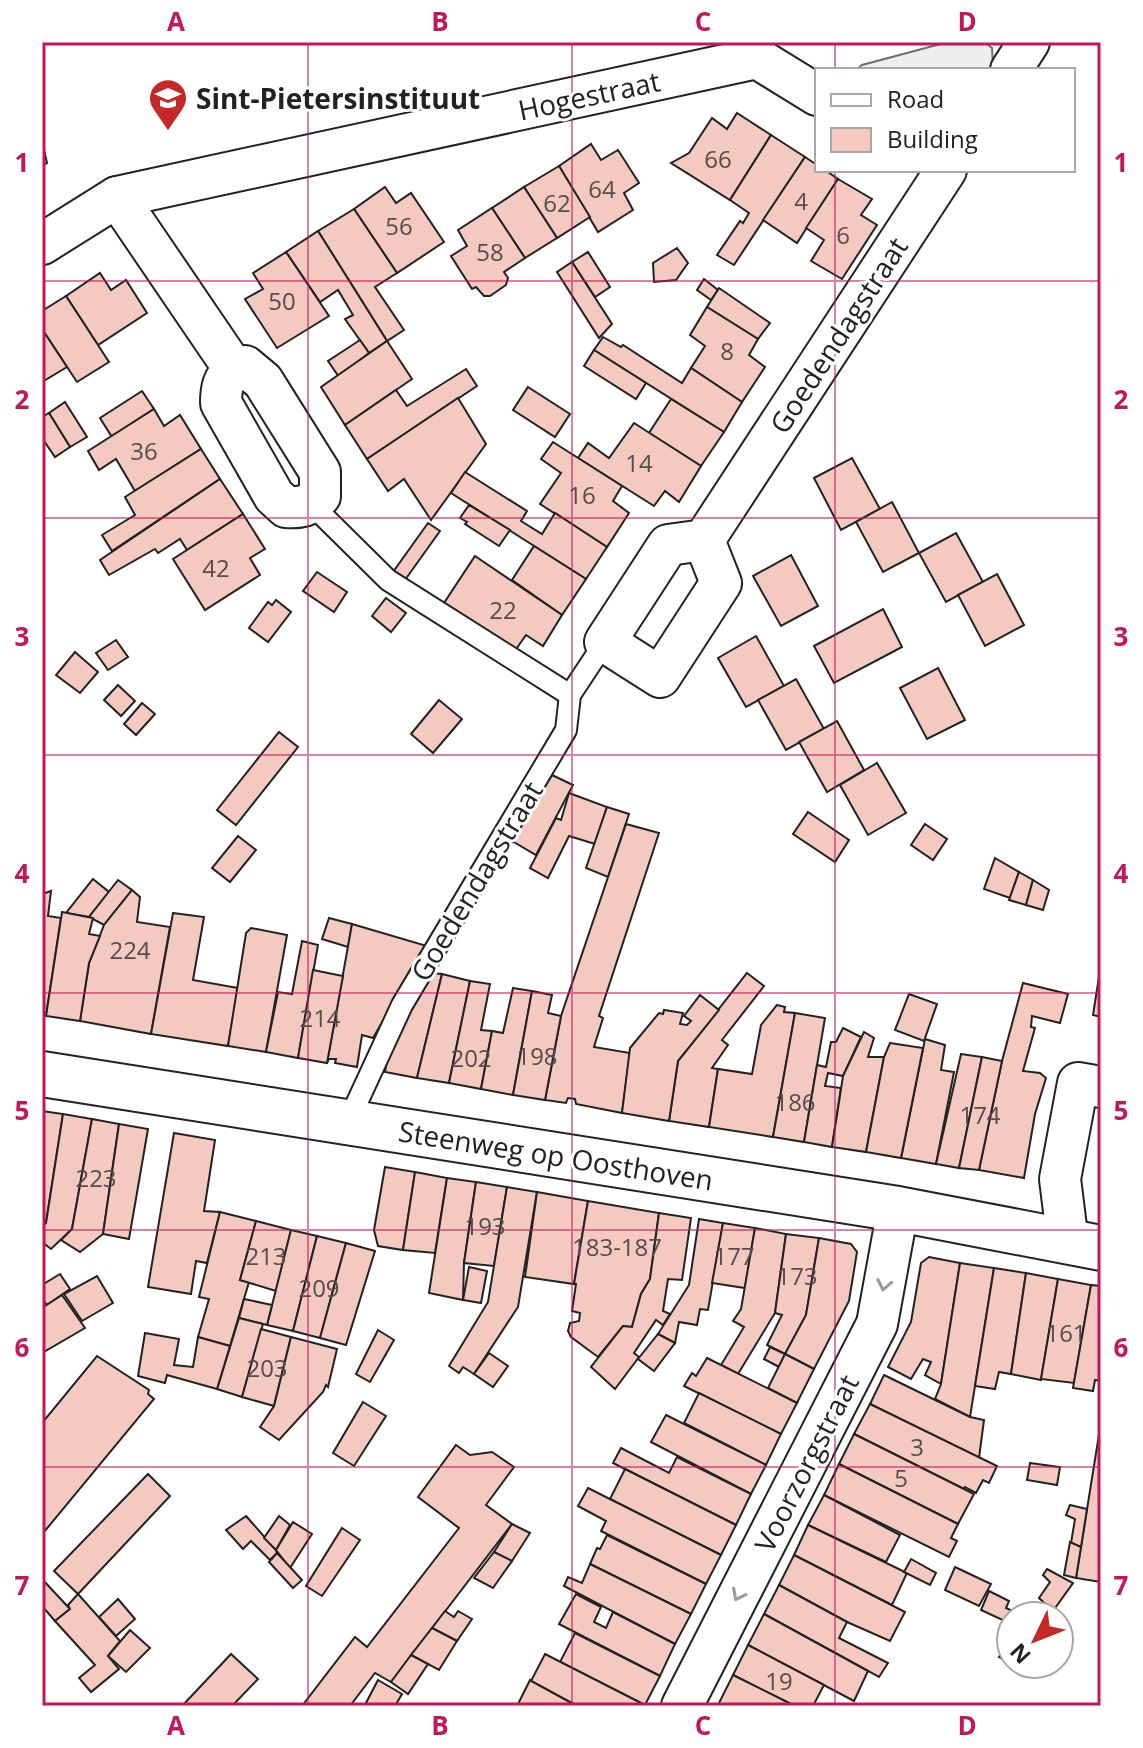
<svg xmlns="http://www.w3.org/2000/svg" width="1143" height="1748" viewBox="0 0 1143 1748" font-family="'Open Sans',sans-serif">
  <rect width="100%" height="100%" fill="#fff"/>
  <path fill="#eee" stroke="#6f6f6f" stroke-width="2" d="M948 42H984L992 48 993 66 990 70H856L862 65Z"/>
  <g fill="#f3c9c0" stroke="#222" stroke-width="2">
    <path d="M737 113 771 135 730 200 671 163 689 153 712 118 727 129Z"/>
    <path d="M771 135 805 157 734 265 717 255 740 221 743 223 749 213 730 200Z"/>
    <path d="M42 141 47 163 42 166Z"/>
    <path d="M591 144 601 160 618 150 639 183 624 193 633 210 598 232 559 166Z"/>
    <path d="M805 157 817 165V170H825L838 179 797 243 763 220Z"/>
    <path d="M559 166 590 217 557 238 524 187Z"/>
    <path d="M838 179 872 199 861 215 877 225 842 279 811 261 824 240 806 228Z"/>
    <path d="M385 187 396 203 411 193 444 242 397 273 354 209Z"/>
    <path d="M524 187 557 238 525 258 492 208Z"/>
    <path d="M492 208 525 258 504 272 508 278 506 285 490 296H484L476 287 472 289 451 256 467 246 458 230Z"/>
    <path d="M354 209 397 273 375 287 404 330 387 341 318 231Z"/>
    <path d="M318 231 387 341 369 353 345 319 353 315 338 290 320 302 286 252Z"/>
    <path d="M677 248 688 263 676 280 654 282 653 263Z"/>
    <path d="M286 252 329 316 277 348 245 299 263 289 253 273Z"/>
    <path d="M588 252 610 287 595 297 572 262Z"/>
    <path d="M572 262 612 324 599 338 557 272Z"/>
    <path d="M100 273 111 290 126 280 147 313 98 345 66 296Z"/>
    <path d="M704 279 718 290 711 300 697 290Z"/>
    <path d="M719 288 770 323 758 339 707 307Z"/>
    <path d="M66 296 109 362 77 382 42 329V311Z"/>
    <path d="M707 307 758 339 749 355 765 367 742 402 691 368 705 346 690 335Z"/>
    <path d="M42 329 67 367 42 382Z"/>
    <path d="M603 337 621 347 623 345 682 383 691 368 742 402 724 432 594 350Z"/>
    <path d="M360 340 369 353 339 377 328 361Z"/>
    <path d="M387 341 412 379 345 425 321 387Z"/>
    <path d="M594 350 646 383 636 399 584 366Z"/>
    <path d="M466 369 477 386 367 459 345 425 396 390 407 406Z"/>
    <path d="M528 387 570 414 555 437 513 410Z"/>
    <path d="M142 391 154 409 112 437 100 418Z"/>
    <path d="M458 398 486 444 431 520 404 479 388 491 367 459Z"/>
    <path d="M671 399 724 432 701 466 649 433Z"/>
    <path d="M65 402 87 437 70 447 49 413Z"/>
    <path d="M154 409 164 426 180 415 201 449 135 491 116 459 99 470 88 451Z"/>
    <path d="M49 413 70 447 55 457 42 438V417Z"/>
    <path d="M634 423 701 466 679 502 665 491 654 506 578 458 588 443 609 458Z"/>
    <path d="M553 442 622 486 613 501 629 513 607 547 540 504 561 473 541 459Z"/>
    <path d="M201 449 220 479 112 551 102 535 135 515 125 497Z"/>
    <path d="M852 458 880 509 841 530 814 478Z"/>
    <path d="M465 472 527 511 521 521 542 534 555 513 607 547 586 579 451 493Z"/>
    <path d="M220 479 243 514 187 550 180 539 158 553 155 549 109 575 100 560Z"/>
    <path d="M892 502 919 553 883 572 856 522Z"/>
    <path d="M469 505 510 530 499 546 465 524 467 522 460 518Z"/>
    <path d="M243 514 265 549 250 558 260 575 205 610 173 559Z"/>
    <path d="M428 523 440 531 405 580 393 572Z"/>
    <path d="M956 533 983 582 946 602 919 553Z"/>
    <path d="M534 546 586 579 562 615 512 580Z"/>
    <path d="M791 555 818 606 781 626 753 576Z"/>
    <path d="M475 556 562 615 543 646 526 635 514 652 444 603Z"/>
    <path d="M317 572 347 592 334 612 303 591Z"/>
    <path d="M997 574 1024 625 985 646 958 595Z"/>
    <path d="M386 598 406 613 391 632 372 616Z"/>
    <path d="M276 600 291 612 268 642 249 628 268 602 272 605Z"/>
    <path d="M883 609 902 647 834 683 814 646Z"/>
    <path d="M756 636 784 686 746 707 718 658Z"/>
    <path d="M116 640 128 657 108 670 96 653Z"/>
    <path d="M75 652 98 672 80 693 56 675Z"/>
    <path d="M938 668 965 720 927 739 900 688Z"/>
    <path d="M796 679 824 729 786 750 758 700Z"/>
    <path d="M118 685 135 701 121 716 104 700Z"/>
    <path d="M439 700 462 719 433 753 411 734Z"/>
    <path d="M142 703 155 714 136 735 124 724Z"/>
    <path d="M837 721 864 770 827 792 799 742Z"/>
    <path d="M279 732 298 747 236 825 217 810Z"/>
    <path d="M877 763 906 813 868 835 840 785Z"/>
    <path d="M552 775 573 785 536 855 512 841Z"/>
    <path d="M569 793 607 807 595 844 569 836 548 878 530 868 556 818 561 820Z"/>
    <path d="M607 807 629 814 608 877 586 868Z"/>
    <path d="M808 812 849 840 835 862 793 834Z"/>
    <path d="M626 824 659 833 599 1016 603 1018 594 1047 630 1053 622 1113 576 1104 575 1099 568 1098 566 1103 545 1100 561 1016Z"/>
    <path d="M925 824 947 839 933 860 911 845Z"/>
    <path d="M238 836 256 850 230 882 212 868Z"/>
    <path d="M995 858 1019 872 1010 898 984 889Z"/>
    <path d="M1019 872 1033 880 1026 905 1009 900Z"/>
    <path d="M93 879 109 892 89 917 66 913Z"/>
    <path d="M118 880 132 890 104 925 89 917Z"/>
    <path d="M1033 880 1049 890 1043 910 1026 905Z"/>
    <path d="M132 890 140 897 137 922 170 927 151 1034 80 1021 89 963 104 925Z"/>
    <path d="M51 891 48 916 61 918 46 1016 42 1015V894Z"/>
    <path d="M62 912 93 918 89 934 100 936 89 963 80 1021 46 1016Z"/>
    <path d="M173 913 204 917 193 980 238 988 228 1046 151 1034Z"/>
    <path d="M329 918 352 924 348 947 322 939Z"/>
    <path d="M352 924 427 946 373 1038 362 1035 357 1067 335 1063 336 1059H329L327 1063Z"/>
    <path d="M251 928 287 935 266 1052 228 1046 246 933Z"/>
    <path d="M302 941 318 945 298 1058 266 1052 278 992 292 994Z"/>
    <path d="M1101 964V1017L1093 1015Z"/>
    <path d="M313 970 343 976 327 1063 298 1058Z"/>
    <path d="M432 973 442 974 417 1078 385 1072 390 1043Z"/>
    <path d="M747 973 764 986 722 1040 728 1045 712 1068 718 1069 709 1127 669 1121 678 1061Z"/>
    <path d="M442 974 470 981 449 1083 417 1078Z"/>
    <path d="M470 981 490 984 481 1030 492 1031 481 1089 449 1083Z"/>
    <path d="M1023 983 1068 994 1060 1023 1032 1016 1031 1027 1035 1028 1023 1071 1040 1073 1046 1078 1035 1114 1024 1178 979 1170 1002 1061Z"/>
    <path d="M513 988 532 991 513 1095 481 1089 492 1031 503 1033Z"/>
    <path d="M532 991 552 995 548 1013 561 1016 545 1100 513 1095Z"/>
    <path d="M909 994 937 1004 924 1041 895 1030Z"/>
    <path d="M700 995 719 1010 678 1061 669 1121 622 1113 630 1048 659 1013 663 1014 664 1010 683 1013 680 1024 687 1025 691 1021 684 1016Z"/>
    <path d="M777 1005 785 1007 784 1012 795 1013 773 1137 709 1127 718 1069 752 1074 761 1025Z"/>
    <path d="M795 1013 825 1018 804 1142 773 1137Z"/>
    <path d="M843 1028 861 1037 843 1076 828 1073 825 1086 841 1088 832 1147 804 1142 817 1065 826 1067 831 1042H836Z"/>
    <path d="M864 1032 874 1038 868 1057H884L866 1152 832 1147 843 1076Z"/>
    <path d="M925 1039 945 1045 941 1070 954 1072 936 1164 901 1158Z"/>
    <path d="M890 1043 923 1048 901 1158 866 1152 884 1057Z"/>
    <path d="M961 1054 982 1057 959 1168 936 1164Z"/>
    <path d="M982 1057 1002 1061 979 1170 959 1168Z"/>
    <path d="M42 1111 63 1114 46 1223 42 1227Z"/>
    <path d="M63 1114 92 1119 72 1229 51 1249 42 1242V1227L46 1223Z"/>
    <path d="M92 1119 119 1124 103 1234 80 1252 61 1240 72 1229Z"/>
    <path d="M119 1124 148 1129 129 1239 103 1234Z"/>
    <path d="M174 1133 215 1140 204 1211 220 1212 207 1263 196 1261 191 1294 148 1287Z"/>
    <path d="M385 1167 415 1172 403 1250 378 1246 374 1230Z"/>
    <path d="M415 1172 447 1178 435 1253 403 1250Z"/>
    <path d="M447 1178 476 1182 464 1263 463 1300 429 1293Z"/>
    <path d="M476 1182 507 1187 494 1266 464 1263Z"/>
    <path d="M507 1187 537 1192 518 1307 474 1374 463 1367 459 1373 449 1366 488 1302Z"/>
    <path d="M537 1192 588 1201 574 1284 525 1277Z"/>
    <path d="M588 1201 659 1213 650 1279 641 1294 632 1327 623 1326 598 1357 571 1337 568 1331 570 1323 579 1321 580 1313 572 1311 576 1284H574Z"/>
    <path d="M220 1212 256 1221 240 1280 249 1282 230 1346 198 1337 209 1299 199 1297Z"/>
    <path d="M659 1213 691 1218 682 1280 668 1279 663 1311 670 1314 663 1325 656 1320 634 1353 639 1357 615 1389 591 1367 623 1326 632 1327 641 1294 650 1279Z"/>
    <path d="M699 1219 723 1223 708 1310 700 1309 697 1325 679 1322 675 1343 658 1334 689 1285Z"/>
    <path d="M256 1221 291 1230 276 1291 240 1280Z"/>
    <path d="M723 1223 755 1228 745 1288 712 1283Z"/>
    <path d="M755 1228 786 1234 775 1313 738 1374 721 1365 744 1327 733 1321 741 1309Z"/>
    <path d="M291 1230 317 1236 293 1331 267 1325Z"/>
    <path d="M786 1234 819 1238 806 1315 785 1354 767 1345 782 1315 775 1313Z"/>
    <path d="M317 1236 346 1243 320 1338 293 1331Z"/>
    <path d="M819 1238 851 1244 857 1252 849 1301 814 1369 785 1354 806 1315Z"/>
    <path d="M346 1243 375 1251 346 1345 320 1338Z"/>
    <path d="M929 1257 960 1263 941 1384 925 1375 931 1362 923 1359 911 1379 888 1367 911 1322 921 1263Z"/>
    <path d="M960 1263 994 1268 970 1417 935 1399 941 1384Z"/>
    <path d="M469 1267 487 1271 481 1303 463 1300Z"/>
    <path d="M994 1268 1026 1273 1011 1374 999 1372 995 1389 975 1386Z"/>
    <path d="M1026 1273 1058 1279 1041 1380 1011 1374Z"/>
    <path d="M60 1274 70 1289 47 1305 42 1298V1285Z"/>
    <path d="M97 1276 113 1303 82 1321 64 1294Z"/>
    <path d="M1058 1279 1091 1285 1074 1383 1041 1379Z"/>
    <path d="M1091 1285 1101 1286V1381L1095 1380 1093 1391 1073 1388Z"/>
    <path d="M62 1295 85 1328 42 1353V1308Z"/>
    <path d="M244 1299 272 1305 267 1325 239 1318Z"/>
    <path d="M239 1318 263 1324 242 1397 217 1389Z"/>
    <path d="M261 1329 291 1337 274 1406 242 1397Z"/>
    <path d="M378 1330 394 1340 370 1382 356 1374Z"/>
    <path d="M145 1333 179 1339 174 1365 193 1367 198 1337 230 1346 217 1389 167 1375 165 1383 138 1376Z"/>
    <path d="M658 1334 675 1343 654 1371 638 1359Z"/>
    <path d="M291 1337 337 1349 328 1387 326 1385 323 1392 279 1440 260 1427 274 1406Z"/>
    <path d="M770 1347 785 1354 779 1367 764 1359Z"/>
    <path d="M489 1353 508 1366 493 1387 474 1374Z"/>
    <path d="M785 1354 814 1369 797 1403 768 1388Z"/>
    <path d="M97 1356 149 1390 148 1394 154 1399 44 1532 42 1423Z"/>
    <path d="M707 1358 797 1403 781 1434 684 1386 692 1373 696 1376Z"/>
    <path d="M884 1375 970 1417 984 1420 979 1458 870 1404Z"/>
    <path d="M699 1393 781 1434 766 1465 684 1423Z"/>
    <path d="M363 1402 386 1416 354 1466 333 1453Z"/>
    <path d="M870 1404 997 1466 989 1483 983 1480 976 1493 965 1487 964 1489 854 1434Z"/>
    <path d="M666 1415 766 1465 751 1494 651 1442Z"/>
    <path d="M1101 1422V1582L1076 1578Z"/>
    <path d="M854 1434 974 1494 958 1524 839 1464Z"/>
    <path d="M456 1445 470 1455 492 1452 514 1467 486 1505 512 1524 391 1682 375 1673 350 1706H302L355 1637 367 1647 459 1528 418 1497Z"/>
    <path d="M621 1448 669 1473 677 1457 751 1494 736 1525 613 1463Z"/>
    <path d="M1030 1463 1060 1467 1057 1485 1027 1480Z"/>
    <path d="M839 1464 958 1524 951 1538 957 1541 949 1557 824 1495Z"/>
    <path d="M625 1469 736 1525 721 1555 610 1499Z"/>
    <path d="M148 1474 170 1496 78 1594 54 1571Z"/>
    <path d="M588 1488 721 1555 706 1584 601 1531 606 1521 578 1506Z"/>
    <path d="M824 1495 900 1535 886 1562 808 1525Z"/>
    <path d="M1070 1505 1087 1509 1081 1547 1071 1543 1075 1519 1066 1515Z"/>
    <path d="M246 1516 276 1550 277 1553 270 1560 251 1541 243 1549 226 1530Z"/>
    <path d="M279 1516 290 1525 276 1550 264 1538Z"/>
    <path d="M293 1522 312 1534 290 1568 276 1550Z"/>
    <path d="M512 1524 530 1533 512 1561 494 1552Z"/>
    <path d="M808 1525 907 1573 892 1605 794 1555Z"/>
    <path d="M342 1528 360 1540 322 1596 306 1586Z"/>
    <path d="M607 1535 706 1584 691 1614 590 1564 597 1548 600 1549Z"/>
    <path d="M1070 1542 1081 1547 1076 1578 1064 1575Z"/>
    <path d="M494 1552 512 1561 493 1588 474 1578Z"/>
    <path d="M277 1553 302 1580 293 1588 269 1562Z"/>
    <path d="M794 1555 905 1612 890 1641 847 1622 779 1585Z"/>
    <path d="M911 1559 936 1573 930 1585 904 1572Z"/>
    <path d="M590 1564 691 1614 675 1644 564 1586 568 1577 582 1583Z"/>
    <path d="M955 1567 991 1584 979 1606 945 1590Z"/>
    <path d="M1047 1569 1073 1583 1053 1611 1039 1598 1050 1582 1043 1575Z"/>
    <path d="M42 1579 70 1609 55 1621 42 1606Z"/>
    <path d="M779 1585 847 1622 839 1638 888 1663 879 1677 764 1614Z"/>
    <path d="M989 1591 1009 1601 1006 1608 1023 1616H1011V1624L981 1610Z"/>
    <path d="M78 1594 120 1641 108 1656 119 1669 91 1692 79 1678 95 1665 55 1621 70 1609 68 1605Z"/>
    <path d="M576 1594 601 1607 594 1622 606 1628 613 1612 675 1644 660 1676 559 1624Z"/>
    <path d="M118 1599 135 1619 116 1636 99 1617Z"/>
    <path d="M445 1611 454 1617 458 1611 472 1619 457 1641 432 1628Z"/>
    <path d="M764 1614 868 1671 854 1701 748 1645Z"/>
    <path d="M432 1628 457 1641 439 1670 411 1655Z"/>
    <path d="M130 1630 150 1648 126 1672 108 1656Z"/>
    <path d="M1011 1632V1663L999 1657Z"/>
    <path d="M575 1633 660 1676 645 1705 560 1662Z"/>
    <path d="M748 1645 824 1685 813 1706H795L733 1675Z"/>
    <path d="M231 1654 258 1679 232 1706H182Z"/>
    <path d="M545 1654 645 1705V1706H577L531 1681Z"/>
    <path d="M411 1655 428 1664 408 1694 391 1682Z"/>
    <path d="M733 1675 795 1706 718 1705Z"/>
    <path d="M378 1680 402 1694 395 1706H371L366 1703Z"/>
    <path d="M530 1680 531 1681 577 1706H517Z"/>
  </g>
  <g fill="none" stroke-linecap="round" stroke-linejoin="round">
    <g stroke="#222" stroke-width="24">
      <g id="lane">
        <path d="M311 504 388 580 570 695"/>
        <path d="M348 1122 402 1005 566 730 570 695 605 642"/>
      </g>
    </g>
    <g stroke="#222" stroke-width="44">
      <g id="street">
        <path d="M1011 70 1029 42"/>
        <path d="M117 197 234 369C223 379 221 388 221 403L274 496 286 507C301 508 309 506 320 496V472L263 381 245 366 234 369"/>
        <path d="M42 244 117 197 757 58 817 95"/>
        <path d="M704 540 721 583 660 677 605 642 668 545 704 540 946 170"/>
        <path d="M1068 1243 1060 1179 1078 1083 1101 1087"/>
        <path d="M682 1706 877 1324 898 1209"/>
      </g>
    </g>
    <g stroke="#222" stroke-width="48">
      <path id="secondary" d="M42 1074 898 1209 1101 1248"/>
    </g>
    <use href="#lane" stroke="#fff" stroke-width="20"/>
    <use href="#street" stroke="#fff" stroke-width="40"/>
    <use href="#secondary" stroke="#fff" stroke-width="44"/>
  </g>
  <defs><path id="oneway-chevron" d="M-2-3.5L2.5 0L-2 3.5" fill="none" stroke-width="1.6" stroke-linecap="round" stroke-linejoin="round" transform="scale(2)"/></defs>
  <g stroke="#9c9c9c">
    <use href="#oneway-chevron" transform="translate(884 1285) rotate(101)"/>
    <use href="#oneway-chevron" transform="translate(738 1595) rotate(117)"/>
  </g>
  <path fill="none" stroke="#c2185b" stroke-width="2" stroke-opacity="0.55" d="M308 42V1706M572 42V1706M835 42V70M835 170V1706M42 281H1101M42 518H1101M42 755H1101M42 993H1101M42 1230H1101M42 1467H1101"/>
  <defs>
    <g id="school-pin" transform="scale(2)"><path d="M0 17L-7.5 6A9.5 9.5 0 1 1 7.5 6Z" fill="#c62828" stroke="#fff"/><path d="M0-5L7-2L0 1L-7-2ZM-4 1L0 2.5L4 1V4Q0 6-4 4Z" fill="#fff"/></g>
  </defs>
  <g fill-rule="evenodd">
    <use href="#school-pin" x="168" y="98"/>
  </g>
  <g text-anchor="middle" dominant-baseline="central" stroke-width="6" stroke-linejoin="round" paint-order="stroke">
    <g font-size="24" fill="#564c4a">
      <text x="718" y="158">66</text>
      <text x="602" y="188">64</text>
      <text x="801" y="200">4</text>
      <text x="557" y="202">62</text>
      <text x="399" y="225">56</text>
      <text x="843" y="234">6</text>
      <text x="490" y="251">58</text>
      <text x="282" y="300">50</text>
      <text x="727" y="350">8</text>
      <text x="144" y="450">36</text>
      <text x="639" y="462">14</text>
      <text x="582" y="494">16</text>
      <text x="216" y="567">42</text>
      <text x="503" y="609">22</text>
      <text x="130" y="949">224</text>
      <text x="320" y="1017">214</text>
      <text x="537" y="1055">198</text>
      <text x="471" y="1057">202</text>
      <text x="795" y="1101">186</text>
      <text x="980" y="1114">174</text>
      <text x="96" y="1177">223</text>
      <text x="485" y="1225">193</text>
      <text x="617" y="1246">183-187</text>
      <text x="266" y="1255">213</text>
      <text x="734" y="1255">177</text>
      <text x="797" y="1275">173</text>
      <text x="319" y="1287">209</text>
      <text x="1066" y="1332">161</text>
      <text x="267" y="1367">203</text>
      <text x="917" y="1446">3</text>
      <text x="901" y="1477">5</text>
      <text x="779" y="1680">19</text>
    </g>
    <g font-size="28" fill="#222" stroke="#fff">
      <text transform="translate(589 95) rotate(-12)">Hogestraat</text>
      <text transform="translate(838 335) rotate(-57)">Goedendagstraat</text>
      <text transform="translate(476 881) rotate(-59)">Goedendagstraat</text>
      <text transform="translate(556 1155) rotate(9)">Steenweg op Oosthoven</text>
      <text transform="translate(806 1463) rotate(-63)">Voorzorgstraat</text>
    </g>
    <g font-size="28" font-weight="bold" fill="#222" stroke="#fff" text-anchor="start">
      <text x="196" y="98">Sint-Pietersinstituut</text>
    </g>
  </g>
  <rect width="1143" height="1748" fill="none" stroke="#ffffff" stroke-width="88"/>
  <rect x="815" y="68" width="260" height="104" fill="#ffffff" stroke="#a7a7a7" stroke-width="2"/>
  <rect x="831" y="94" width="40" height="12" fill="#ffffff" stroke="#a7a7a7" stroke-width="2"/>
  <text x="887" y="108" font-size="24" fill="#222222">Road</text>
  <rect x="831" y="128" width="40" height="24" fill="#f3c9c0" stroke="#a7a7a7" stroke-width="2"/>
  <text x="887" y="148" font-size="24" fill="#222222">Building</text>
  <g transform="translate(1035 1640) rotate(227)"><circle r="38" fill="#ffffff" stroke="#a7a7a7" stroke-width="2"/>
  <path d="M0-6L14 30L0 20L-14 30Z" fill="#c62828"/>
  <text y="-12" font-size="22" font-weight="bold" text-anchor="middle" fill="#222222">N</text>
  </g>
  <rect x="44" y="44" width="1055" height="1660" fill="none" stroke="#c2185b" stroke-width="3"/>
  <g font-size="26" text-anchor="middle" font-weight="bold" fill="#c2185b">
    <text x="176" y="31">A</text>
    <text x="440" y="31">B</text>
    <text x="703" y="31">C</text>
    <text x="967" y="31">D</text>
    <text x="22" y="172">1</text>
    <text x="1121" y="172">1</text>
    <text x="22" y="409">2</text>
    <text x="1121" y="409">2</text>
    <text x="22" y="646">3</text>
    <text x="1121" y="646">3</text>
    <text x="22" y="883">4</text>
    <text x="1121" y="883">4</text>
    <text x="22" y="1120">5</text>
    <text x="1121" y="1120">5</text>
    <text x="22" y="1357">6</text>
    <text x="1121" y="1357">6</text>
    <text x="22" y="1595">7</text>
    <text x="1121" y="1595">7</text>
    <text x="176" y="1735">A</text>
    <text x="440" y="1735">B</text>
    <text x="703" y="1735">C</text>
    <text x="967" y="1735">D</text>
  </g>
</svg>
